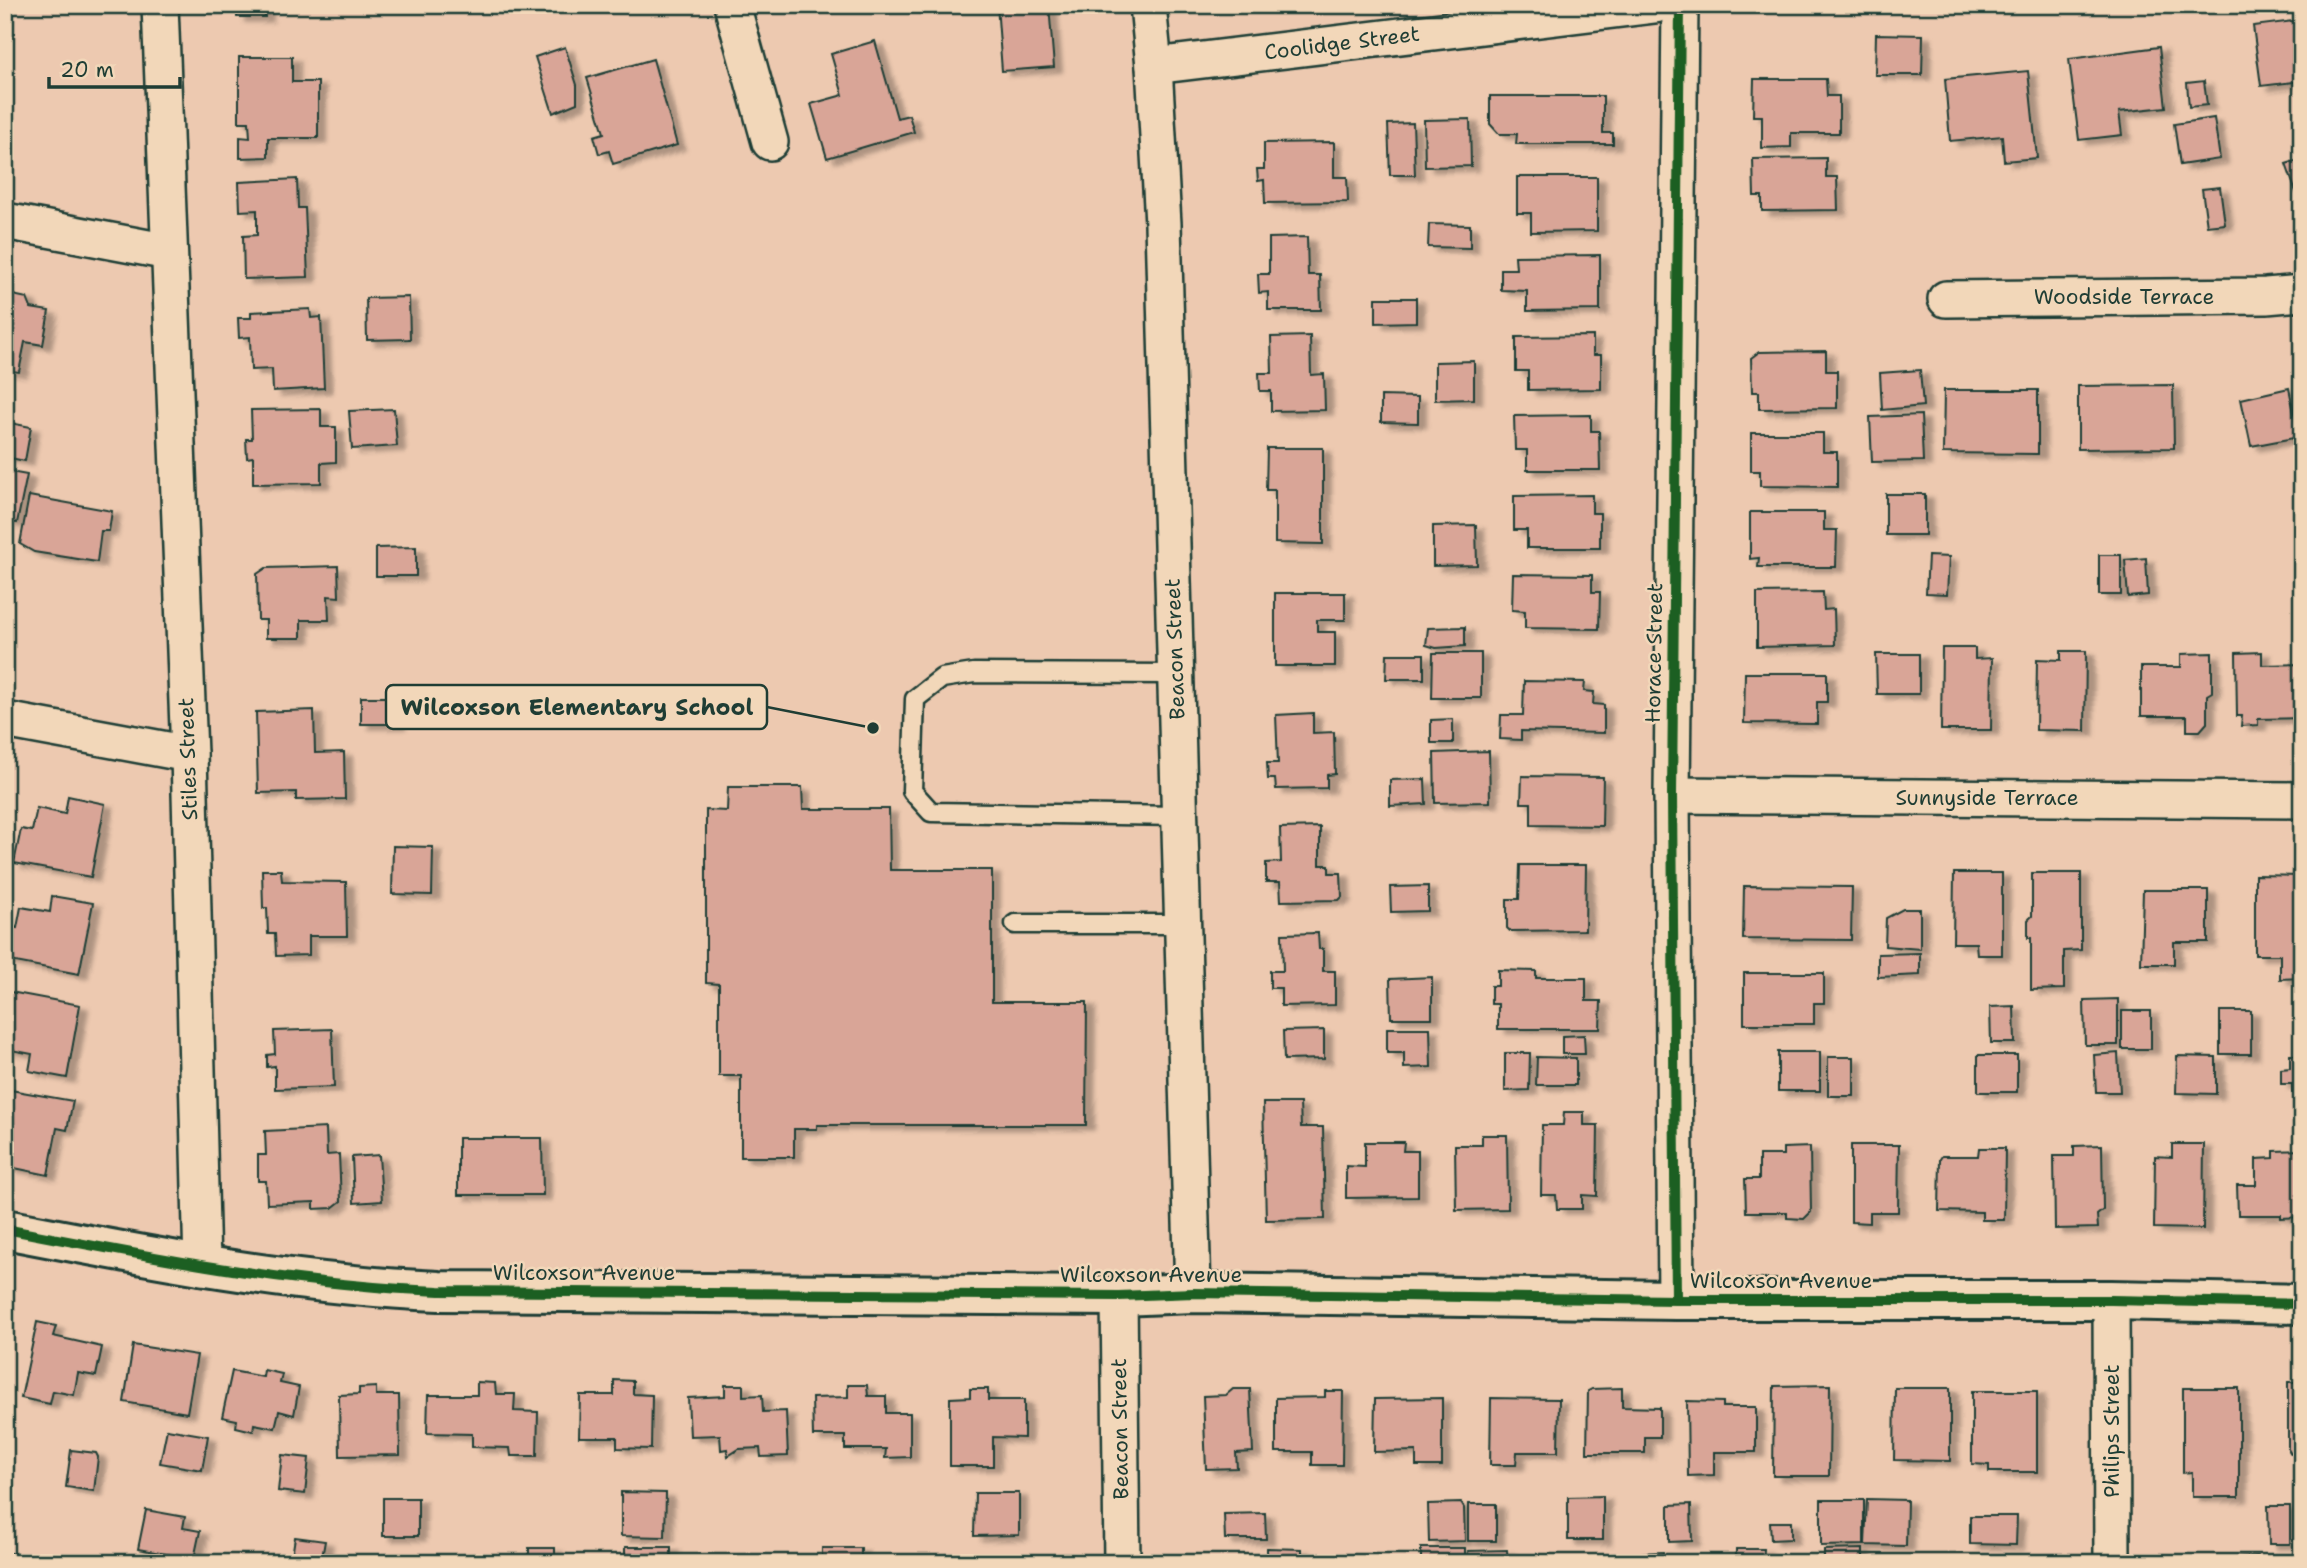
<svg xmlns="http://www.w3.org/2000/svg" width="2307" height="1568" viewBox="0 0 2307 1568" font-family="'Shantell Sans',sans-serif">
  <defs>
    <filter id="shadow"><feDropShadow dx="8" dy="4.5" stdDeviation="2" flood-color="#0004"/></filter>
  </defs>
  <rect width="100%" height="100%" fill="#edc9b0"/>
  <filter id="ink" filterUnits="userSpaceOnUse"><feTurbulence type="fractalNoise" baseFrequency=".0143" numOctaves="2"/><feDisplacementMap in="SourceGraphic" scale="14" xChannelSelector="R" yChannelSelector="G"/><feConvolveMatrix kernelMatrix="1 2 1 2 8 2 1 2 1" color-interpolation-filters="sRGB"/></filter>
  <g filter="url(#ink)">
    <g fill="#d9a597" stroke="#1f3d34" stroke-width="2" filter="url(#shadow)">
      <rect x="237" y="5" width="28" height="12"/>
      <path d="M997 5H1049L1054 67 1002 71Z"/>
      <path d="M2302 20V81L2261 86 2253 26Z"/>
      <path d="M1876 34 1923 35 1922 75H1875Z"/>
      <path d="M875 41 897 118 909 115 914 132 827 158 811 104 843 95 831 54Z"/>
      <path d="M565 47 577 85V103L553 113 535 57Z"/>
      <path d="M2159 47 2166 107 2119 112 2122 135 2079 140 2069 59Z"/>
      <path d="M239 57H292V82H318V138H268V157L240 158V137L250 138 249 122H239Z"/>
      <path d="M653 59 677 145 613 164 609 151 599 154 594 136 604 133 587 78Z"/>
      <path d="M2028 71 2037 158 2004 161 2002 136 1950 141 1945 79Z"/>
      <path d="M1754 79H1826L1827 96H1839V133H1791V147L1762 148V116H1753Z"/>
      <path d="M2204 81 2207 105 2189 107 2187 83Z"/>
      <path d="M1490 96H1603V133H1613V144H1516L1517 134H1499L1490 124Z"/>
      <path d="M2214 118 2220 159 2180 165 2174 124Z"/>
      <path d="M1470 119 1471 166 1425 167 1424 120Z"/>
      <path d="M1413 123 1415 175H1390L1388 124Z"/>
      <path d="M1334 142V177H1347L1348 202 1265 203 1264 180 1258 181 1257 169H1264V143Z"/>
      <path d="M1826 158V177H1837L1838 210 1762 211V196H1754L1753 159Z"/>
      <path d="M2302 159V209L2286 164Z"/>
      <path d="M1517 177H1597V231L1531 232V213H1517Z"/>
      <path d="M297 179 298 208H305L308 277 244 279 243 236 257 235V210L240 211 239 182Z"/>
      <path d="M2220 187 2225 224 2207 226 2202 189Z"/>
      <path d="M1429 224 1470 225V248L1428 247Z"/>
      <path d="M1307 237 1308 275H1320L1321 310H1268V292L1259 293 1258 274H1269V238Z"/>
      <path d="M1600 255V310L1527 311V291L1501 290V269H1516L1515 256Z"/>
      <path d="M13 295 27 298 31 308 49 311 43 345 25 342 19 372 5 370V301L12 302Z"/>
      <path d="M409 297 410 339 367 340 366 298Z"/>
      <path d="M1376 298H1416V322L1376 323Z"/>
      <path d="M310 309 311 318 321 317 324 388 273 391 272 369 251 370 250 337 239 338 238 318H251V312Z"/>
      <path d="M1310 336 1311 375 1324 374 1325 410 1271 411V391H1260L1259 373H1272L1271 337Z"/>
      <path d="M1593 336V355H1601V389L1528 390V371H1516V337Z"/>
      <path d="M1826 351V371H1837V408L1759 409V392H1752L1751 358 1759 352Z"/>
      <path d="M1474 361V399L1435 400V362Z"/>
      <path d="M1920 370 1923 406 1882 410 1880 373Z"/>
      <path d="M2173 385 2174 448 2078 449V386Z"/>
      <path d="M2289 388 2299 437 2251 446 2241 399Z"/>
      <path d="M1944 390H2038V454L1943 453Z"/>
      <path d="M1381 396 1418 397V423L1381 422Z"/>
      <path d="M321 409V427H336V462L321 463V483L253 484V457L247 458 246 439H252L251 410Z"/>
      <path d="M394 409 397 446 352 449 349 411Z"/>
      <path d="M1591 415V431H1599L1600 470H1527V450H1515L1514 416Z"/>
      <path d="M1921 415 1923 461 1872 462 1870 417Z"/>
      <path d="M5 422 31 427 25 461 5 457Z"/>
      <path d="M1751 433H1823V452H1837V487L1760 486V471H1751Z"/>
      <path d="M1267 448H1323V544L1275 543V490H1266Z"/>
      <path d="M5 471 27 475 17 523 5 521Z"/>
      <rect x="1886" y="494" width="39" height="41"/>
      <path d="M1592 495V513H1600V548H1527V530H1514V496Z"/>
      <path d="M29 496 112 511 109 531H101L97 562 34 552 20 544Z"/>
      <path d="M1750 512H1824V530H1837L1836 567H1758L1759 558 1750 559Z"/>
      <path d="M1476 525 1477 565 1433 566V526Z"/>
      <path d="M416 547V576H376V548Z"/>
      <rect x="2099" y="555" width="22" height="40"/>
      <path d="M1928 556 1949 557 1947 594 1926 593Z"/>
      <path d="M2146 558 2148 595 2128 597 2125 560Z"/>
      <path d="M338 566 339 597 328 596 329 620H301V638H266V620H258L257 574 266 568Z"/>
      <path d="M1513 574 1592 575V592H1600L1599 629 1525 628V611L1512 610Z"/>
      <path d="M1823 592 1824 610 1834 609 1835 645 1757 647V593Z"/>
      <path d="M1275 593H1345V620H1317V632H1335V666H1275Z"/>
      <path d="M1465 627V646L1436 648 1426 645 1428 628Z"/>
      <path d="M1942 648H1975V659L1992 658 1991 730H1941Z"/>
      <path d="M2061 651H2086L2085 731 2036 730 2037 659 2061 660Z"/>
      <path d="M2262 652V665L2302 664V718L2258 719V725L2241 726 2242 716H2237L2236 653Z"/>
      <path d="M1433 653H1481V698H1432Z"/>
      <path d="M2212 653V692L2207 695V723L2200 731H2187V716H2141V667H2181V654Z"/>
      <path d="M1387 654H1424V679H1386Z"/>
      <path d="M1876 654H1919V694H1877Z"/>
      <path d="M1745 673H1827V702H1817V724L1744 723Z"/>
      <path d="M1524 681 1585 682 1584 691 1594 692 1593 704 1604 705V733L1521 731V740L1500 739 1501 715H1523Z"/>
      <rect x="361" y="697" width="36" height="27"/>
      <path d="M314 710 315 753 344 752 345 799 296 800V792L258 793 256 712Z"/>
      <path d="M1313 713V733L1334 732 1335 774 1327 775V788L1276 789 1275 779H1268L1267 763H1278L1276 715Z"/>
      <path d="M1453 719V743H1431V720Z"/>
      <path d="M1489 751 1490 802 1435 803 1434 753Z"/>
      <path d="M1522 776 1603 777 1602 826 1531 825V803H1521Z"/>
      <path d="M1425 779 1426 804 1390 806V780Z"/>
      <path d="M728 787H802L803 809H889L890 870H992V1002H1087L1086 1125H817V1129H794V1157H741V1076H719V984L706 983V810L727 811Z"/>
      <path d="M68 796 105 804 91 877 14 863 21 829 32 831 37 808 65 814Z"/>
      <path d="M1320 827V865H1329V873H1341L1342 897 1339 900 1281 901 1280 882H1266V863L1281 862 1280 828Z"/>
      <path d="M393 846 433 847 432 895 392 894Z"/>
      <path d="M1520 865H1586L1585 930 1510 931 1507 928V899H1519Z"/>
      <path d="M262 870H281L282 881 346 882 347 936H309V955L276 956 275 934H268L267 908H263Z"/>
      <path d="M1954 873H2002V955H1977L1976 943H1953Z"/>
      <path d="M2032 873H2081V950L2064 951V989L2031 990V938H2028V920L2032 916Z"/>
      <path d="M2255 875 2302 876V978L2280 979V955H2255Z"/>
      <path d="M1428 886V911L1391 912 1390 887Z"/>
      <path d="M1744 886 1852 887 1851 940 1743 939Z"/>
      <path d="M2143 890H2208V942H2174V964H2141Z"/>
      <path d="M52 896 93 903 79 974 5 960 8 926 17 928 21 907 50 912Z"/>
      <path d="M1903 909H1920V949L1885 946 1886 918Z"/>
      <path d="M1318 933 1319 949H1323V971H1335V1005L1281 1006V988H1270V971H1283L1282 934Z"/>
      <path d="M1920 953V975L1878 977V954Z"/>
      <path d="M1498 970 1536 971V978H1586V1001H1601L1600 1029H1498V1004H1491V986H1498Z"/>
      <path d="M1744 973H1824V1003H1814V1024H1744Z"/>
      <path d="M1432 977V1018H1391L1390 979Z"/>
      <path d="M5 991 80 1005 67 1078 29 1071 32 1054 6 1049Z"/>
      <path d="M2118 999V1045H2085L2084 1000Z"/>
      <path d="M2014 1006 2015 1043H1991L1990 1007Z"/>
      <rect x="2122" y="1011" width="29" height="38"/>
      <rect x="2220" y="1011" width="31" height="43"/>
      <path d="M1387 1028H1430L1431 1067 1404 1068V1053H1387Z"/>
      <path d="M332 1029 334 1087 275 1089V1066L267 1067V1055L275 1054 274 1031Z"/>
      <path d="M1324 1030V1059L1284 1060 1283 1031Z"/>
      <path d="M1584 1035 1585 1054H1562V1036Z"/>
      <rect x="1778" y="1052" width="42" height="39"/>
      <path d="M1505 1053H1530L1529 1090 1505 1091Z"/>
      <path d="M2118 1053 2120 1092H2096L2094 1055Z"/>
      <rect x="1978" y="1055" width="39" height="37"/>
      <path d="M2290 1055H2302V1093H2292V1084H2281V1069L2290 1068Z"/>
      <path d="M2177 1056 2216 1057V1094L2176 1093Z"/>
      <path d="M1537 1057 1576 1058V1085H1536Z"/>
      <rect x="1828" y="1057" width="26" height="39"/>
      <path d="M5 1089 73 1101 67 1130 57 1128 48 1175 5 1166Z"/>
      <path d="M1263 1103H1300L1301 1127H1323L1325 1219 1266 1220Z"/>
      <path d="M1564 1112H1584V1125H1598L1597 1196 1582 1195V1209H1557L1556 1195H1541L1542 1125H1563Z"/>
      <path d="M326 1128 327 1155 339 1154 341 1201 332 1208 314 1209V1202L267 1204 266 1181H258V1155H266L265 1131Z"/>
      <path d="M1482 1135H1507L1508 1209 1456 1210 1455 1145H1482Z"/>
      <path d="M458 1138H542L543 1195H458Z"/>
      <path d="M1365 1142H1404L1403 1151H1418V1197L1346 1198V1166L1365 1167Z"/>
      <path d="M2172 1144H2204L2203 1229 2154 1228 2155 1156 2172 1157Z"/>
      <path d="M1851 1145H1899L1898 1212H1870V1223L1851 1222Z"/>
      <path d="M2102 1145 2103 1210 2097 1215 2098 1228 2055 1229 2054 1156H2074V1146Z"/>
      <path d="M1810 1147 1811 1212 1804 1219 1787 1218V1212H1746L1745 1179H1759V1155H1783V1148Z"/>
      <path d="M1979 1148H2005L2004 1220H1982V1212L1939 1211 1940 1159 1942 1156H1978Z"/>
      <path d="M2302 1150V1217L2281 1218V1215H2238L2237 1185H2256V1159L2274 1158V1151Z"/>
      <path d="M379 1155 382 1201 354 1203 352 1157Z"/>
      <path d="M37 1322 56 1326 53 1336 102 1347 96 1376 78 1373 74 1395 53 1391 50 1404 21 1398Z"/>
      <path d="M133 1345 197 1355 187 1413 124 1402Z"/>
      <path d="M264 1370 282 1374 280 1383 299 1387 294 1415 279 1411 275 1428 254 1424 253 1431 236 1427 237 1420 222 1417 232 1371 263 1377Z"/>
      <path d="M614 1380 633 1381V1394L652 1395 651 1449 617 1448V1437H579L580 1395H614Z"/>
      <path d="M477 1382 495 1383 496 1394H515L514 1411 538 1412 537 1456H511L510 1448 472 1447V1434L427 1433 428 1395H477Z"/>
      <path d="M2288 1382H2302V1454H2291L2288 1449Z"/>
      <path d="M725 1385H743V1396L762 1395 763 1412 786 1411 788 1456 761 1457 760 1448 739 1449 728 1456 727 1449 721 1450 720 1435 690 1436 688 1398 725 1396Z"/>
      <path d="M848 1385H867L868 1396H886V1413H910V1457L885 1458 886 1449H845V1436H813L812 1398 848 1397Z"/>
      <path d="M1830 1385 1829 1476H1773L1774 1386Z"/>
      <path d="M376 1387V1395H399L400 1455 340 1456 339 1395 359 1394V1388Z"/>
      <path d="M1622 1388V1407L1660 1408V1437H1645V1453H1587L1588 1391 1592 1389Z"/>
      <path d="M1895 1388H1950V1461L1894 1460Z"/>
      <path d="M2183 1388H2239V1497H2192V1472L2183 1473Z"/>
      <path d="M970 1389H988V1400H1024V1438L993 1437V1466H950V1398L970 1397Z"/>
      <path d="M1233 1389H1250L1253 1452 1236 1453 1237 1468 1206 1469 1203 1396 1226 1395Z"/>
      <path d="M1325 1391H1343L1342 1465H1312V1452H1276V1398L1325 1397Z"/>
      <path d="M1972 1391H2037V1472H1989V1465L1972 1464Z"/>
      <path d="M1442 1398V1466H1416V1451L1374 1452 1375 1399Z"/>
      <path d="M1491 1398 1559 1399 1558 1452H1517L1516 1465H1490Z"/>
      <path d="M1687 1401 1723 1402V1407H1756V1452H1714V1475L1688 1476Z"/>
      <path d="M167 1429 208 1436 202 1470 160 1463Z"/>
      <path d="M71 1450 96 1453 98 1457 94 1491 66 1487Z"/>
      <path d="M282 1455 309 1458 305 1494 278 1491Z"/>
      <path d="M621 1492 666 1493 665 1537 621 1536Z"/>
      <path d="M975 1493H1019V1535L974 1536Z"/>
      <path d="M1603 1496V1540H1568V1497Z"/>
      <rect x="383" y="1498" width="35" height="38"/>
      <path d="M1867 1499 1907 1500 1906 1546 1865 1545Z"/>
      <path d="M1821 1500H1864V1545L1821 1546Z"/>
      <path d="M1461 1503 1464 1508 1465 1541 1429 1542 1428 1504Z"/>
      <rect x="1468" y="1504" width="28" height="37"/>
      <path d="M1691 1504 1692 1541 1669 1542V1505Z"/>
      <path d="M2268 1506H2290V1544H2269Z"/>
      <path d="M146 1510 185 1517 183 1528 200 1531 194 1559 138 1549Z"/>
      <path d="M1265 1513 1266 1539H1225L1224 1514Z"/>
      <path d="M1970 1516H2017L2016 1545 1970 1544Z"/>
      <path d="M1770 1522H1791V1539L1771 1540Z"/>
      <path d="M295 1537 325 1541 321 1563H291Z"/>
      <rect x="625" y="1547" width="46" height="16"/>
      <rect x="529" y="1548" width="26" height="15"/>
      <rect x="822" y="1548" width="39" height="15"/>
      <path d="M1267 1548 1302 1549V1563H1267Z"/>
      <rect x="1421" y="1548" width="44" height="15"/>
      <path d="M1736 1549H1764L1763 1563H1736Z"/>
      <path d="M1863 1549V1563H1824V1550Z"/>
      <path d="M1507 1550 1508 1563H1469L1468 1551Z"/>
      <path d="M5 1552 21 1555 20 1563H5Z"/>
      <path d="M1663 1552 1664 1563H1642L1641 1553Z"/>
      <path d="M2257 1556 2258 1563H2211V1558Z"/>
    </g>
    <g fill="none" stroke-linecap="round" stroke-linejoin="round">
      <g stroke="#1f3d34" stroke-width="23">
        <g id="service">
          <path d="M1175 674 974 673 942 678 915 699 912 791 931 812 1179 816"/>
          <path d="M1015 924H1182"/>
        </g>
      </g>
      <g stroke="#1f3d34" stroke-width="40">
        <g id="minor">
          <path d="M160 5 189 754 202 1267"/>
          <path d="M732 5 770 142"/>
          <path d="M1148 5 1154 66 1163 224 1193 1293"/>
          <path d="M1154 66 1655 5"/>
          <path d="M5 221 169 252"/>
          <path d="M1946 299 2266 296 2302 293"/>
          <path d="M5 720 189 754"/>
          <path d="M1672 795 2302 800"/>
          <path d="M1119 1296 1122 1563"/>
          <path d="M1676 1300 1672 795 1680 5"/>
          <path d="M2111 1300 2112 1563"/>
        </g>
      </g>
      <g stroke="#1f3d34" stroke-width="44">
        <path id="tertiary" d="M5 1229C149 1257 292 1285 439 1291L1119 1296 1193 1293 1676 1300H2111L2302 1304"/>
      </g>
      <use href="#service" stroke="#f2d7b9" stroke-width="18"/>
      <use href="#minor" stroke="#f2d7b9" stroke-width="35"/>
      <use href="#tertiary" stroke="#f2d7b9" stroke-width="38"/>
      <g stroke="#f2d7b9" stroke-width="15">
        <g id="cycleway">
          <path d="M5 1229C149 1257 292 1285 439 1291L1119 1296 1193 1293 1676 1300H2111L2302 1304"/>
          <path d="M1676 1300 1672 795 1680 5"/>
        </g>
      </g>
      <use href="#cycleway" stroke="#1b5e20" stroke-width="10"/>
    </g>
  </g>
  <g text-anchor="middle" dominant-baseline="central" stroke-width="5" stroke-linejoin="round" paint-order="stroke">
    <g font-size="21" fill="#1f3d34" stroke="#f2d7b9">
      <text transform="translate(1342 43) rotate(-7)">Coolidge Street</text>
      <text x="2124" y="297">Woodside Terrace</text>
      <text transform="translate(1175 649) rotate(-92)">Beacon Street</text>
      <text transform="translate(1654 653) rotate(-89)">Horace Street</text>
      <text transform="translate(188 759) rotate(-92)">Stiles Street</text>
      <text x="1987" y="798">Sunnyside Terrace</text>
      <text x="584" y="1273">Wilcoxson Avenue</text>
      <text x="1151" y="1275">Wilcoxson Avenue</text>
      <text x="1781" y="1281">Wilcoxson Avenue</text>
      <text transform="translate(1120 1429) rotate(-91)">Beacon Street</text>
      <text transform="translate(2112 1431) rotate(-90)">Philips Street</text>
    </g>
  </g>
  <path fill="none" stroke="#1f3d34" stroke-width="2.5" d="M873 728L767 707"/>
  <circle fill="#1f3d34" stroke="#f2d7b9" stroke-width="2.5" cx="873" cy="728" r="7"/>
  <rect fill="#f2d7b9" stroke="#1f3d34" stroke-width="2.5" x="386" y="685" width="381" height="44" rx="7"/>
  <g font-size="23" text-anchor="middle" font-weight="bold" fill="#1f3d34">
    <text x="577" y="715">Wilcoxson Elementary School</text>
  </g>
  <rect width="2307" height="1568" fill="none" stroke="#f2d7b9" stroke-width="28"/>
  <rect x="14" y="14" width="2279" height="1540" fill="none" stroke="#1f3d34" stroke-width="2.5" filter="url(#ink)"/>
  <path d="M49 77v10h131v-10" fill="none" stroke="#1f3d34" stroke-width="3.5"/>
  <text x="60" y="77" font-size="21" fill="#1f3d34" stroke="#f2d7b9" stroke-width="5" paint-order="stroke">20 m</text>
</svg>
